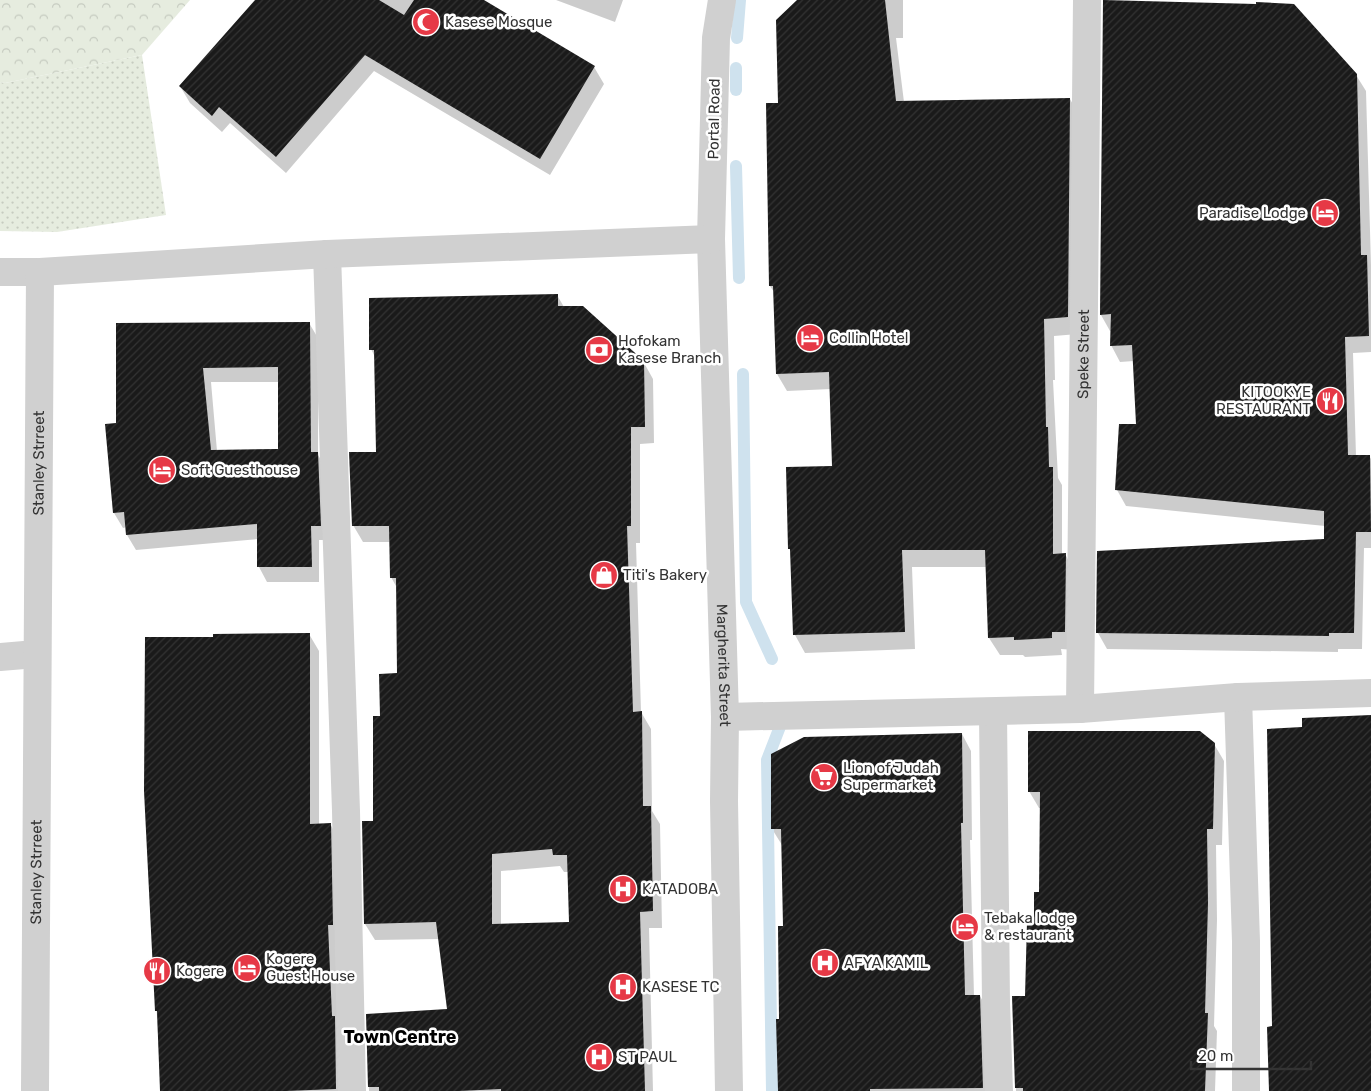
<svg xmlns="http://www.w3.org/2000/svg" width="1371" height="1091" viewBox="0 0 1371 1091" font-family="Rubik,sans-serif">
  <defs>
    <pattern id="grass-dots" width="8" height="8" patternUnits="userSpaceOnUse" patternTransform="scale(1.25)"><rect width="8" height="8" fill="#e6ecdf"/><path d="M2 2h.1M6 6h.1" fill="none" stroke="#c6cbc0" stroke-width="1.8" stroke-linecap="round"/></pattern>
    <pattern id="forest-crowns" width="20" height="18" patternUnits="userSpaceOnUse" patternTransform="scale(1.25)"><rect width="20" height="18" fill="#e6ecdf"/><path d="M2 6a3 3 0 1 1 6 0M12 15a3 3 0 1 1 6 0" fill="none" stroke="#c6cbc0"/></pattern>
    <pattern id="building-hatch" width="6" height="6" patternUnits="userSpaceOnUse" patternTransform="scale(1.25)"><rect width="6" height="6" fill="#1a1a1a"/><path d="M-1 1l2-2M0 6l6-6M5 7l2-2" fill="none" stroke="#333"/></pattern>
  </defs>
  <rect width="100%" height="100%" fill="#fff"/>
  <path fill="url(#grass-dots)" d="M142 55 166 215 57 232 0 231V82L5 83Z"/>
  <path fill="url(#forest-crowns)" d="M0 0H190L142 55 5 83 0 82Z"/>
  <g fill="#0003" fill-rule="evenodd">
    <path d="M256 0H482L594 67 604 84 550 175 374 71 286 173 230 123 222 132 190 103 180 86Z"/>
    <path d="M556 0H623L615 22Z"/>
    <path d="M799 0H903V38H896L904 102 1070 99 1080 117 1078 334 1054 336 1055 380H1053L1058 478 1062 485V554H1065L1075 572 1074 650 1061 649 1062 655 1025 657 1023 655H1000L989 638 987 567H912L915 649 805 653 795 635 792 554 789 548 833 467 831 389 787 391 777 374 774 292 770 286 779 104Z"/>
    <path d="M1356 75 1366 91 1371 265V352L1353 353 1356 456H1369L1371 459V548H1364L1362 649H1338V652L1107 649 1098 633 1325 541V526L1126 506 1117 490 1138 425 1134 361 1120 362 1111 345 1112 331H1110L1101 315Z"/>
    <path d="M557 295 564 307 643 361 653 379 654 443 640 444V543H636L641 712 651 729 652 811 660 824 662 928H649L653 1091H369L367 1015 448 1010 439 939 375 940 365 924 375 822 381 718 398 675 397 588 391 577V542H363L353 525 377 453 375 357 371 349ZM560 866 564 872H569L570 923 501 925V871Z"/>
    <path d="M309 323 318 338V455L326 468 328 540H319V582H267L259 567 258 539 136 550 127 535V527L123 528 114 513 118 425 117 324ZM211 382H279V450L217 451Z"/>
    <path d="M309 634 319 651V825L330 824 340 841 345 1091H161L145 791 214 638Z"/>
    <path d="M962 734 971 751 972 840H970L974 996H980L989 1013 992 1091H779L780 1020 784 927 782 845 772 829Z"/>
    <path d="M1214 744 1224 761 1222 845H1216L1217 920 1214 1026 1217 1031 1215 1091H1016L1013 997H1026L1041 894V808H1039L1029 791Z"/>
  </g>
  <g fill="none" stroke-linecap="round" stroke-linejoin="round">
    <g stroke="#cfe2ee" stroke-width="12">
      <path d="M737 38 740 0"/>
      <path d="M736 68V90"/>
      <path d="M736 166 739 278"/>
      <path d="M743 374 746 602 772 659"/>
      <path d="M772 1091 767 760 781 724"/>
    </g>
  </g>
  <g fill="url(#building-hatch)" fill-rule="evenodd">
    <path d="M255 0H379L404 15 414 0H484L595 66 540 159 365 55 276 157 219 107 212 116 179 86Z"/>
    <path d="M797 0H885L896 101 1070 98 1068 317 1044 319 1046 427H1048L1049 467H1053V554L1066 553 1065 632H1052V638L1014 640V637L988 638 985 550H902L905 632 793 635 790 549H788L786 467 832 466 829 372 776 374 773 286H769L766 103H778L776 20Z"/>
    <path d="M1103 0 1256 4V2L1294 4 1357 74 1361 255H1367L1369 336 1345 337 1348 455H1370L1371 532H1356L1354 633H1329V636L1096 633 1097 551 1324 539V511L1115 490 1119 424H1136L1132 345 1110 346 1111 314 1100 315Z"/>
    <path d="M558 294V306H583L644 361 645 427H631V526H627L633 712 642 711 643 806H651L653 911 640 912 645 1091H501V1089L459 1091H379V1087H368L366 1014 447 1009 436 922 364 924 362 821H373V716H380L379 674 397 673 396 578H390L389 526H352L349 452H376L374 350H369V298ZM552 849 553 855H567L569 922 492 924V854Z"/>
    <path d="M310 322 311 452H318L321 526H311L312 567H257V524L126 535 124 512 113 513 105 424 116 423V323ZM278 367V449L211 450 203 368Z"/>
    <path d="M310 633V824L331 823 333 925H328L332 1016H335L336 1089 286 1091H160L157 1011H155L144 791 145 637H213V634Z"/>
    <path d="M1371 715V1091H1269L1267 1027 1272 1026 1267 729 1302 727V718Z"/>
    <path d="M1028 731H1200L1215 743 1213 829H1207L1208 903 1205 1013H1208L1205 1091H1023V1088H1015L1012 996H1025L1027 922 1034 923V892H1039L1040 792H1028Z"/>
    <path d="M962 733 963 823H961L965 995H980L983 1088 870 1089V1091H778L776 1019H779L778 926H783L781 829H771V754L804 737Z"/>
  </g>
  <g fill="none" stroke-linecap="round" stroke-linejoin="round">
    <g stroke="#d0d0d0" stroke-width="28">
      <path id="s1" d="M722 0 716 38 711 239 725 717 724 801 729 1091"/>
      <path d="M327 254 346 811 352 1091"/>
      <path d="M0 272H40L327 254 711 239"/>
      <path d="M0 657 36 654"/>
      <path d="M1238 697 1246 941V1091"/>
      <path id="s2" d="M1080 709 1087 0"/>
      <path d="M993 712 996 1003 999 1091"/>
      <path d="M725 717 1080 709 1238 697 1371 693"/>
      <path id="s3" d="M35 1091 40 272"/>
    </g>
  </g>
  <defs>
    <g id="mosque-disc" transform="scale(1.4375)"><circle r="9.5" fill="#e63946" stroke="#fff"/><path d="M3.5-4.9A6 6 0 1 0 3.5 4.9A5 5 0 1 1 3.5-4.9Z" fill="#fff"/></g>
    <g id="hotel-disc" transform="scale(1.4375)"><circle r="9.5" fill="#e63946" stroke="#fff"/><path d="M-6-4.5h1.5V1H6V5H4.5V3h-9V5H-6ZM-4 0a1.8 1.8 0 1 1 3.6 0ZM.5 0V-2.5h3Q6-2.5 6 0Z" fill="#fff"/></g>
    <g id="bank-disc" transform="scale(1.4375)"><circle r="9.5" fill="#e63946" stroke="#fff"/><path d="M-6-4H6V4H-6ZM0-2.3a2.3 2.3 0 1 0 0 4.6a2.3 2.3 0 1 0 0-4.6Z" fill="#fff"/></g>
    <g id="restaurant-disc" transform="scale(1.4375)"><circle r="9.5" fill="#e63946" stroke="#fff"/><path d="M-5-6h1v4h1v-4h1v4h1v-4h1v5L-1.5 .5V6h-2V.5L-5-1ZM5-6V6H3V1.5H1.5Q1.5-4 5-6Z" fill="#fff"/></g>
    <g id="shop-disc" transform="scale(1.4375)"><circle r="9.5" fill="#e63946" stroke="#fff"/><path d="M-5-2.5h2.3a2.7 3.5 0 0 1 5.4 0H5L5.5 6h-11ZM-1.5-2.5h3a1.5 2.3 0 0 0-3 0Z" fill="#fff"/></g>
    <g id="supermarket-disc" transform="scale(1.4375)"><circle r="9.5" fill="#e63946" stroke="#fff"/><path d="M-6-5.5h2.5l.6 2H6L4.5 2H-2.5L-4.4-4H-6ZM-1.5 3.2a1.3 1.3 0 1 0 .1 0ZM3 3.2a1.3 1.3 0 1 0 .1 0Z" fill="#fff"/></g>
    <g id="hospital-disc" transform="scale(1.4375)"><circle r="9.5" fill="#e63946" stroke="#fff"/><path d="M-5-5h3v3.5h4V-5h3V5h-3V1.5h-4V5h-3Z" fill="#fff"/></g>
  </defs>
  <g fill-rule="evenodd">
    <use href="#mosque-disc" x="426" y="22"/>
    <use href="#hotel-disc" x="1325" y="213"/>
    <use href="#hotel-disc" x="810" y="338"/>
    <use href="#bank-disc" x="599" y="350"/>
    <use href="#restaurant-disc" x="1330" y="401"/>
    <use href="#hotel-disc" x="162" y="470"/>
    <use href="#shop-disc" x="604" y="575"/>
    <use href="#supermarket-disc" x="824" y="777"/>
    <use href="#hospital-disc" x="623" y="889"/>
    <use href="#hotel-disc" x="965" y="927"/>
    <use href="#hospital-disc" x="825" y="963"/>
    <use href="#hotel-disc" x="247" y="968"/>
    <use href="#restaurant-disc" x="157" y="971"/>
    <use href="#hospital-disc" x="623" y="987"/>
    <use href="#hospital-disc" x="599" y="1057"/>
  </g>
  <g text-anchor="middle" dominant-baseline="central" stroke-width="5" stroke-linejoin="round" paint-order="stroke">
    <g font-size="15" fill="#333" stroke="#fff" text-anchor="start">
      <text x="445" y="22">Kasese Mosque</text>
      <text x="1306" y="213" text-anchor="end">Paradise Lodge</text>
      <text x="829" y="338">Collin Hotel</text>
      <text x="618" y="341">Hofokam<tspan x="618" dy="17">Kasese Branch</tspan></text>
      <text x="1311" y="392" text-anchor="end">KITOOKYE<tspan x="1311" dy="17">RESTAURANT</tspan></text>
      <text x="181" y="470">Soft Guesthouse</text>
      <text x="623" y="575">Titi's Bakery</text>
      <text x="843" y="768">Lion of Judah<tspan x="843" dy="17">Supermarket</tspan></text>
      <text x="642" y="889">KATADOBA</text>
      <text x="984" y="918">Tebaka lodge<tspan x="984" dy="17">&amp; restaurant</tspan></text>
      <text x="266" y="959">Kogere<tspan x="266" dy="17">Guest House</tspan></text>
      <text x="844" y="963">AFYA KAMIL</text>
      <text x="176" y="971">Kogere</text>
      <text x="642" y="987">KASESE TC</text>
      <text x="618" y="1057">ST PAUL</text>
    </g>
    <g font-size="15" fill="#333" stroke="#fff">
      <text transform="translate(714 119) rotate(-89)">Portal Road</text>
      <text stroke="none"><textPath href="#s2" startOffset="355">Speke Street</textPath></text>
      <text stroke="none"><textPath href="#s3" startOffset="628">Stanley Strreet</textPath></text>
      <text stroke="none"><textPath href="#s1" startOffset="666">Margherita Street</textPath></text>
      <text stroke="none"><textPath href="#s3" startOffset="219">Stanley Strreet</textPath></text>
    </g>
    <g font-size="18" font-weight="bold" fill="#000" stroke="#fff">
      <text x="400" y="1037">Town Centre</text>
    </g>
  </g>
  <path d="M1191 1061v8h120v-8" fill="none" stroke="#333333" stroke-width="2.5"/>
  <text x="1198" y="1061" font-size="15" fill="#333333" stroke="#ffffff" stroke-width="4" paint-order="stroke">20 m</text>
</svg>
